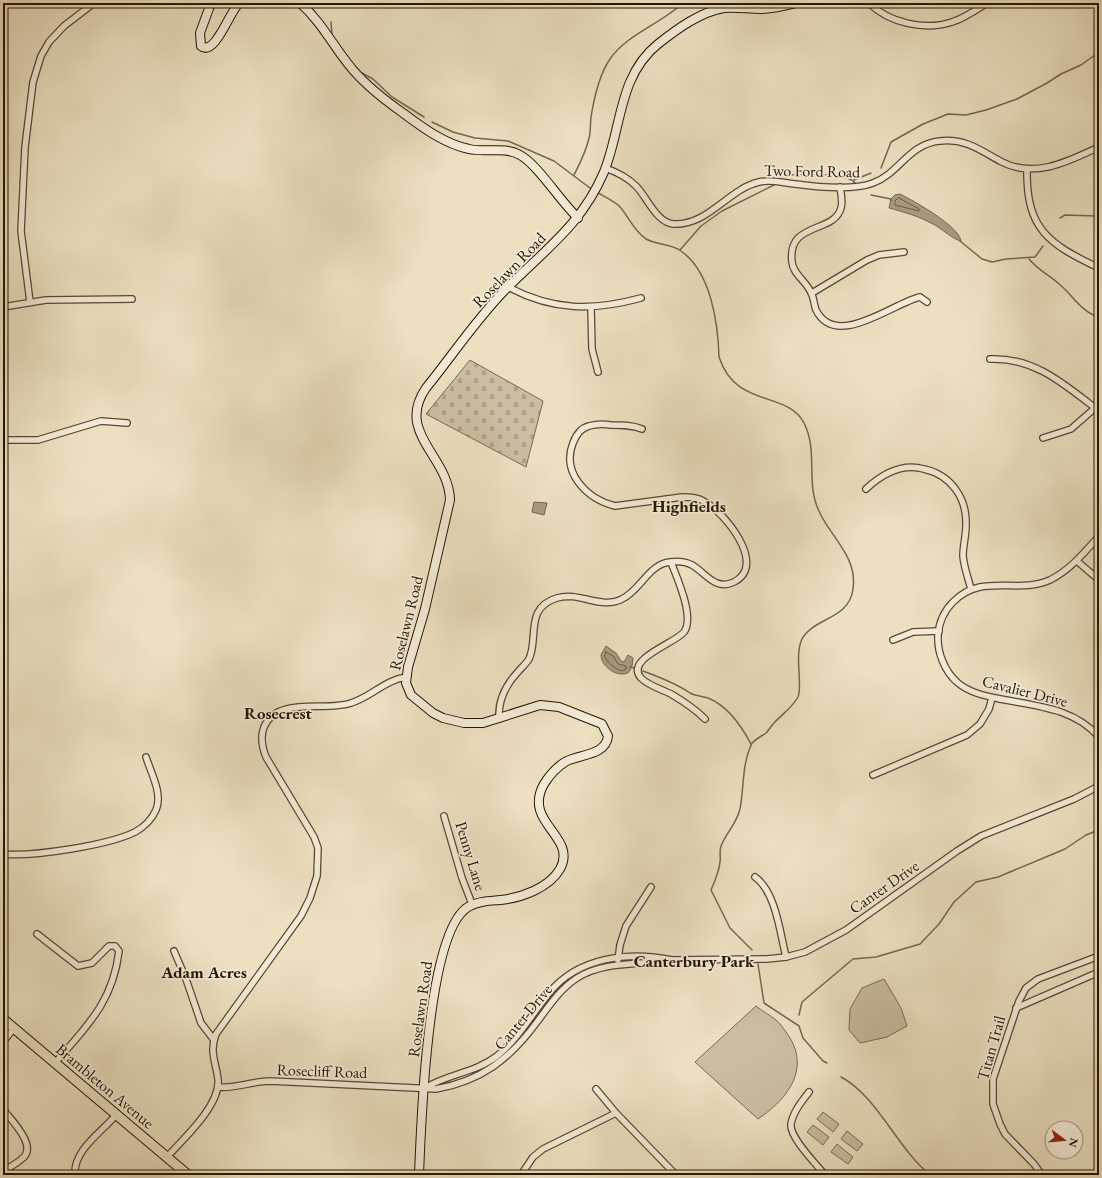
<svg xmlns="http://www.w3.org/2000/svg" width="1102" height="1178" viewBox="0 0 1102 1178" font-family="'EB Garamond',serif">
  <defs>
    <pattern id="cemetery-stones" width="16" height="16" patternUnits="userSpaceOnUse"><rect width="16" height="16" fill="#cabda1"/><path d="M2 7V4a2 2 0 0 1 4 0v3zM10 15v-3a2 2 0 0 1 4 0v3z" fill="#ada289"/></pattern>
  </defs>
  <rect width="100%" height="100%" fill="#ece0c1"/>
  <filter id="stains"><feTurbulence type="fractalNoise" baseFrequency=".005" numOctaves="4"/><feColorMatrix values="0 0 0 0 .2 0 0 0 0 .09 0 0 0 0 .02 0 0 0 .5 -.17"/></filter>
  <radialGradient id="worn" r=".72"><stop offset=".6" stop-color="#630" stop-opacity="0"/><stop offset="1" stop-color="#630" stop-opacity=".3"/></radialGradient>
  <path fill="url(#cemetery-stones)" stroke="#786852" d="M470 360 543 401 526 467 426 414Z"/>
  <g fill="#cabda1" stroke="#786852">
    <path d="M884 979 901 1008 907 1026 887 1037 860 1043 849 1030 850 1009 862 988Z"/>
    <path d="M756 1006C762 1011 770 1015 776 1020 780 1023 783 1028 786 1032 812 1067 789 1098 758 1119L695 1062Z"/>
    <path d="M823 1112 839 1124 833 1132 817 1119Z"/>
    <path d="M813 1125 829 1137 823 1145 807 1132Z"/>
    <path d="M847 1131 863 1144 857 1151 841 1139Z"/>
    <path d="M837 1144 853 1157 848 1164 831 1152Z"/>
  </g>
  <g fill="#a99b80" stroke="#75654e">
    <path d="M900 194C914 201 959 226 961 241 950 238 942 228 931 223 918 216 904 212 889 208L891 199 895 195Z"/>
    <path d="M534 502 547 503 544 515 532 512Z"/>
    <path d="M606 646 616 653 621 661 624 662 628 655 633 658 632 666 629 672C619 679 601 667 601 655Z"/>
  </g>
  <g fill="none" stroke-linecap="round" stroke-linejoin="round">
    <g stroke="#685841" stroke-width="1">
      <path d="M899 198 919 209V211L895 205V201Z"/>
      <path d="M606 652 613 656 618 664 626 666V669L622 671C615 669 608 663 605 657Z"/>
    </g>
    <g stroke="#75654e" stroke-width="1.5">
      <path d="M323 3 328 7"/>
      <path d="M331 22 332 35"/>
      <path d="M360 72 373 79 392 97 424 117"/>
      <path d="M432 122 453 132 475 138 508 141 554 161 590 188"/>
      <path d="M881 168 891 142 923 124 948 114 966 115 986 110 1017 99 1047 83 1061 74 1081 65 1099 52"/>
      <path d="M574 175C580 163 586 152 589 138 591 131 590 124 591 117 594 98 599 75 610 59 626 35 662 23 683 3"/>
      <path d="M788 175C801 175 848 172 855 183"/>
      <path d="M854 180 871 173"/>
      <path d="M598 193C605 197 616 202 621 208 629 218 635 232 646 239 657 245 672 244 681 251 711 272 718 323 719 357 736 409 787 390 804 423 818 450 806 481 818 509 829 536 858 556 853 589 849 620 814 617 802 639 794 655 803 686 798 697 792 708 782 714 774 723 771 726 769 730 766 733 762 736 753 740 751 745 742 765 744 788 740 809 737 823 726 833 721 846 719 851 721 857 720 862 719 872 715 881 711 890L730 928 752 950"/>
      <path d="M871 195 891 199V201"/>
      <path d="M1060 218 1065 215 1096 216 1099 217"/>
      <path d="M960 241 982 259 992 262 1006 259 1035 257 1043 246"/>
      <path d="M680 250 701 226 722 211 774 185"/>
      <path d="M1029 259C1039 271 1048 274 1058 283 1072 294 1082 313 1099 317"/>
      <path d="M630 667 634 668"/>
      <path d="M643 671C659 677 676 683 690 693 695 696 702 696 708 698 728 706 741 725 751 744"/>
      <path d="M758 964 764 1003 799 1026 803 1038 823 1061 827 1063"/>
      <path d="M799 1015 802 1002 853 959 876 957 920 944 939 924 954 902 976 882 998 877 1065 849 1086 835 1099 830"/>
      <path d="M841 1077C876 1095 898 1149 930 1175"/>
    </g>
    <g stroke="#584732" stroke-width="8">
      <g id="street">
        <path d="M869 3C889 23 925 31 952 22 965 18 976 10 987 3"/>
        <path d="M605 168C617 172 627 177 636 186 647 197 656 222 673 224 708 226 728 189 759 182 771 179 783 183 795 184 817 187 852 191 873 183 900 173 908 144 940 141 966 138 981 151 1002 162 1035 179 1069 161 1099 147"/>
        <path d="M1027 169C1026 230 1049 244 1099 268"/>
        <path d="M840 187C841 194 843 202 841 208 834 234 787 221 792 262 793 275 808 282 812 295 814 299 814 305 816 310 836 350 893 303 920 297L927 302"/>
        <path d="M508 287C553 311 593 311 641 298"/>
        <path d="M812 293 867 260 879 255 904 252"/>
        <path d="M30 302 21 231 25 147 33 82 41 56 49 42 64 26 94 3"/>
        <path d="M3 307 46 300 132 299"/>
        <path d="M591 308 592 349 598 372"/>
        <path d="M990 359C1035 357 1065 385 1099 411"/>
        <path d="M1043 438 1071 429 1095 408"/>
        <path d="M3 440H38L101 421 127 423"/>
        <path d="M866 489C882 474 902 463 924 469 951 475 967 498 966 525 966 536 963 546 963 556 964 567 968 578 971 589"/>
        <path d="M1099 536C1084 553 1070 570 1050 580 1016 595 983 572 953 602 944 611 939 623 938 635 937 653 945 672 958 683 970 693 986 696 1000 699 1036 706 1074 708 1099 737"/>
        <path d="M1077 561 1099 580"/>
        <path d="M671 562C677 578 695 617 684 632 676 643 624 659 641 678 649 686 661 689 671 694 683 701 695 709 705 719"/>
        <path d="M893 640 913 632 939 631"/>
        <path d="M499 719C498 701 505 686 517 673 521 668 526 664 529 659 539 638 524 608 557 598 579 591 601 610 622 599 641 590 649 563 671 562 678 561 686 562 692 565 706 573 715 591 734 582 768 565 724 512 705 502 698 497 690 497 682 497L615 506C587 499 561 473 573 443 576 435 581 428 589 426 596 424 604 424 611 425 622 425 632 425 642 429"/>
        <path d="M873 775 967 735 980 724 989 709 992 698"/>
        <path d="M444 816 462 878 472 904"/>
        <path d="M3 854C33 857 109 845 135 832 144 827 152 819 156 810 163 794 151 773 146 757"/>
        <path d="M755 877C776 892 780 933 786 957"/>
        <path d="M37 934 78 966 92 963 109 946H115L119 951C113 1002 87 1026 55 1063"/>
        <path d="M174 951 186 979 201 1023 214 1040"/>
        <path d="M618 960 620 945 626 926 651 887"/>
        <path d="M672 960 767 959 786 957 805 952 846 930 957 851 981 836 1074 799 1099 786"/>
        <path d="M1016 1008 1099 972"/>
        <path d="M3 1042 14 1028"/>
        <path d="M218 1087C236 1089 252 1081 270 1081L436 1089C481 1081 510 1059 537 1022 549 1006 560 989 577 978 606 960 640 966 672 960 629 951 578 957 549 993 532 1014 518 1039 497 1056 475 1073 447 1074 425 1088"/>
        <path d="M596 1089 616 1113 676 1175"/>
        <path d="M809 1092C802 1101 793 1112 791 1124 789 1137 817 1165 825 1175"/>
        <path d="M3 1109C11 1120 36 1144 24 1157 18 1163 10 1167 3 1171"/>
        <path d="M167 1157C183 1139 221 1105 218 1079 216 1063 209 1051 216 1034L301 916 310 898 317 876 318 848 314 837 266 757C262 747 260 737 264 727 277 696 325 712 351 703 371 697 385 680 406 677"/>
        <path d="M75 1175C73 1150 102 1132 116 1115"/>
        <path d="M521 1175 533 1157 543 1149 616 1113"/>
        <path d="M1042 1175 1034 1164 1005 1134 1000 1124 993 1104V1079L1019 1001 1026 988 1038 979 1099 956"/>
      </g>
    </g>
    <g stroke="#261402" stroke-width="10">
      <g id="secondary">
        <path d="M211 3 200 33 201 46C215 57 230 11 239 3"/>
        <path d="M300 3C322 22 334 48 353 70 367 86 386 101 403 113 423 128 445 144 469 149 486 153 504 146 520 155 538 165 560 201 578 218"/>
        <path d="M419 1175C421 1125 427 932 468 907 478 901 489 901 500 900 521 898 549 888 560 869 578 836 522 823 544 784 549 776 557 767 565 762 579 754 606 756 608 736L602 724 559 707 540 705 483 723H464L443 718 433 713 411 695 406 683 408 667 425 609 450 500C449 456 395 433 426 388 452 356 475 321 504 291 543 251 581 226 604 172 622 128 618 76 658 44 677 29 700 12 724 8 736 7 749 9 761 9 773 9 784 6 796 3"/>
      </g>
    </g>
    <g stroke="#261402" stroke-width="11">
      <path id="primary" d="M3 1019 188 1175"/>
    </g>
    <use href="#street" stroke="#f3ebd7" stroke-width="5.5"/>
    <use href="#secondary" stroke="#f3ebd7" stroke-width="8"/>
    <use href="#primary" stroke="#ece0c1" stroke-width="9"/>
  </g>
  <g text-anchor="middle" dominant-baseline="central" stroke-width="3.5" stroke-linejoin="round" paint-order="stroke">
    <g font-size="16" fill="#261402" stroke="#f3ebd7">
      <text transform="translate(812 171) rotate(1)">Two Ford Road</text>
      <text transform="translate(509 270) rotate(-46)">Roselawn Road</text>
      <text transform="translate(406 623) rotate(-76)">Roselawn Road</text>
      <text transform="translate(1025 691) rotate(14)">Cavalier Drive</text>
      <text transform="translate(471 856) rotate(73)">Penny Lane</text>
      <text transform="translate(884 887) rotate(-35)">Canter Drive</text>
      <text transform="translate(420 1009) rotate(-82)">Roselawn Road</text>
      <text transform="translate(523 1017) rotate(-50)">Canter Drive</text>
      <text transform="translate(991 1048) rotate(-74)">Titan Trail</text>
      <text transform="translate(322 1071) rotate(2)">Rosecliff Road</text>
      <text transform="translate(105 1086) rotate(40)">Brambleton Avenue</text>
    </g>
    <g font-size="17" font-weight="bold" fill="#261402" stroke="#f3ebd7">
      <text x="689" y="506">Highfields</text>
      <text x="278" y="713">Rosecrest</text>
      <text x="694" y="961">Canterbury Park</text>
      <text x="204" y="972">Adam Acres</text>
    </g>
  </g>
  <rect width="1102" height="1178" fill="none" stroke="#ece0c1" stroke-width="16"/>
  <rect x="4" y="4" width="1094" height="1170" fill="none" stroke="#261402" stroke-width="2"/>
  <rect x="8" y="8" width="1086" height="1162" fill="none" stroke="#261402"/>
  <g transform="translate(1064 1140) rotate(106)"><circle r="19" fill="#f3ebd7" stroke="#a19582"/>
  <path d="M0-3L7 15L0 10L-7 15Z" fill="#8f2418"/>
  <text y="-6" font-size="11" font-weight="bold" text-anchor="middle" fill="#261402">N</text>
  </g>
  <rect width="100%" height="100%" filter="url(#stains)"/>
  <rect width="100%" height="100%" fill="url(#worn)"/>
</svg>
